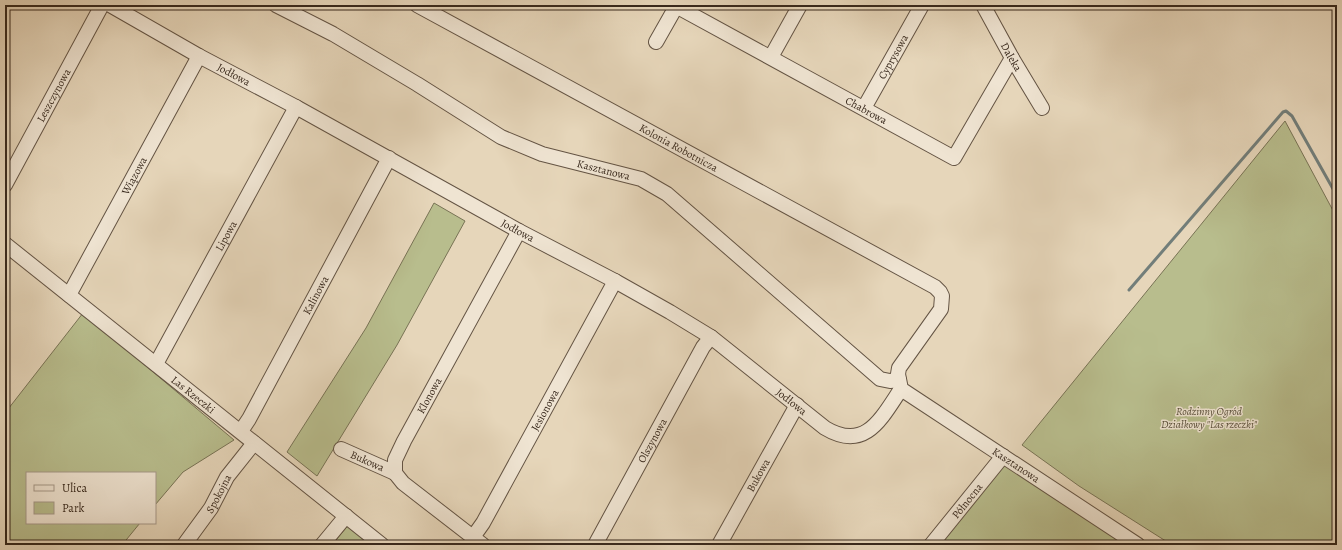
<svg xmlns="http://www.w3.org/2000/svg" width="1342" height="550" viewBox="0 0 1342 550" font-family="Alegreya,serif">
  <rect width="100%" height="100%" fill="#e6d6ba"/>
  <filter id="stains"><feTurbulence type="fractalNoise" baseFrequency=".005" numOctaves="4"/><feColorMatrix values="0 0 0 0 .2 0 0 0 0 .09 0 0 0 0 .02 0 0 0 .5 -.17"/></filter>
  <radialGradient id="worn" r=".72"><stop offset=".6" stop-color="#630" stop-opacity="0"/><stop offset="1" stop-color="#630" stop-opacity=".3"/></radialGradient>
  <g fill="#b8bd8d" stroke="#787355">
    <path d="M1285 121 1337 218V545H1172L1079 486 1022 445Z"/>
    <path d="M434 203 465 221 397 345 317 476 287 452 366 328Z"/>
    <path d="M83 313 234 440 183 472 155 505V473H27V523H140L122 545H5V413Z"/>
    <path d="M1003 456 1149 545H931Z"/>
    <path d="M350 523 377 545H332Z"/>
  </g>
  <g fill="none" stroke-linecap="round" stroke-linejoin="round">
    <path stroke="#727e7a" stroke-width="3" d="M1129 290 1283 112 1286 111 1292 116 1337 196"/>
    <g stroke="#645444" stroke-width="16">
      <g id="minor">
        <path id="s1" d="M110 5 199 56 296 107 519 231 615 281 670 312 711 337 825 428C865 452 881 419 901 389"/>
        <path id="s2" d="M276 5 333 34 417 84 501 137 542 154 641 179 667 194 880 379 890 381 899 380"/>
        <path id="s3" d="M417 5 935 287 940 292 942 296 941 309 899 368 898 374 901 389 1138 545"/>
        <path id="s4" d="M983 5 1012 58 1042 108"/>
        <path id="s5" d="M676 6 954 158 1012 58"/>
        <path d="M656 42 677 5"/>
        <path d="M771 57 800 5"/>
        <path id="s6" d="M864 108 922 5"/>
        <path id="s7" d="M5 185 102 5"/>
        <path id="s8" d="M5 244 382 545"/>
        <path id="s9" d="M69 295 199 56"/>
        <path id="s10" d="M156 364 296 107"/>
        <path id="s11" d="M241 431 249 419 389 158"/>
        <path id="s12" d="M341 449 395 473"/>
        <path id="s13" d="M473 537 483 523 615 281"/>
        <path id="s14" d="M184 545 211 508 227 477 254 443"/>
        <path d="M322 545 346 516"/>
        <path id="s15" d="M483 545 403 483 395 473V460L404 441 519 231"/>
        <path id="s16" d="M595 545 703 347 711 337"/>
        <path id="s17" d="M719 545 797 405"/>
        <path id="s18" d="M931 545 1003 456"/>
      </g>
    </g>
    <use href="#minor" stroke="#efe4d2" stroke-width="14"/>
  </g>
  <g text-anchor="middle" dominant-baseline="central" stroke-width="3" stroke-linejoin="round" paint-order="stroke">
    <g font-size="11" fill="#38291d" stroke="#efe4d2">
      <text stroke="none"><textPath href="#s6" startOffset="59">Cyprysowa</textPath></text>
      <text stroke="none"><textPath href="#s4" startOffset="59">Daleka</textPath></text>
      <text stroke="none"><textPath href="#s1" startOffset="142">Jodłowa</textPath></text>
      <text stroke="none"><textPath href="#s7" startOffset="102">Leszczynowa</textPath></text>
      <text stroke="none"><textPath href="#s5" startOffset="217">Chabrowa</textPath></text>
      <text stroke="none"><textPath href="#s3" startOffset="298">Kolonia Robotnicza</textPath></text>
      <text stroke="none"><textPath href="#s2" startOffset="369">Kasztanowa</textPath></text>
      <text stroke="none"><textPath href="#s9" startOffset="136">Wiązowa</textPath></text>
      <text stroke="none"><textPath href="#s1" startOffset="466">Jodłowa</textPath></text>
      <text stroke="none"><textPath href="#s10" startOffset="146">Lipowa</textPath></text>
      <text stroke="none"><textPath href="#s11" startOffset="155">Kalinowa</textPath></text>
      <text stroke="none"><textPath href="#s8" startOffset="241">Las Rzeczki</textPath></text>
      <text stroke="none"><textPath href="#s15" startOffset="200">Klonowa</textPath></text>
      <text stroke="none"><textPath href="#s1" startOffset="790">Jodłowa</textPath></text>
      <text stroke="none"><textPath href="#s13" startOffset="146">Jesionowa</textPath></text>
      <text stroke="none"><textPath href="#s16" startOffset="119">Olszynowa</textPath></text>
      <text stroke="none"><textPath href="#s12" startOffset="29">Bukowa</textPath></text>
      <text stroke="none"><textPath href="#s3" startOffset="846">Kasztanowa</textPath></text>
      <text stroke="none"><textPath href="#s17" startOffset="80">Bukowa</textPath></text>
      <text stroke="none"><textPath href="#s14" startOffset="62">Spokojna</textPath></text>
      <text stroke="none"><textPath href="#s18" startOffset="57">Północna</textPath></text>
    </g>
    <g font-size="11" font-style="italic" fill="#584e39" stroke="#efe4d2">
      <text x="1209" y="411">Rodzinny Ogród<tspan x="1209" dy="13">Działkowy "Las rzeczki"</tspan></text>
    </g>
  </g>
  <rect width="1342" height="550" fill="none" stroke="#e6d6ba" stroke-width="20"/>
  <rect x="6" y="6" width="1330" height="538" fill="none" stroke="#38291d" stroke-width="2"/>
  <rect x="10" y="10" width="1322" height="530" fill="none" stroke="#38291d"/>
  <rect x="26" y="472" width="130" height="52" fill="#efe4d2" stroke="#a6998a"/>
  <rect x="34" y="485" width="20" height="6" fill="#efe4d2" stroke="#a6998a"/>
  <text x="62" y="492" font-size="12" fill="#38291d">Ulica</text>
  <rect x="34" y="502" width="20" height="12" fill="#b8bd8d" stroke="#a6998a"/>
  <text x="62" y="512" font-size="12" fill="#38291d">Park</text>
  <rect width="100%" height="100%" filter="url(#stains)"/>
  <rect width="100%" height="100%" fill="url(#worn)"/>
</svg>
